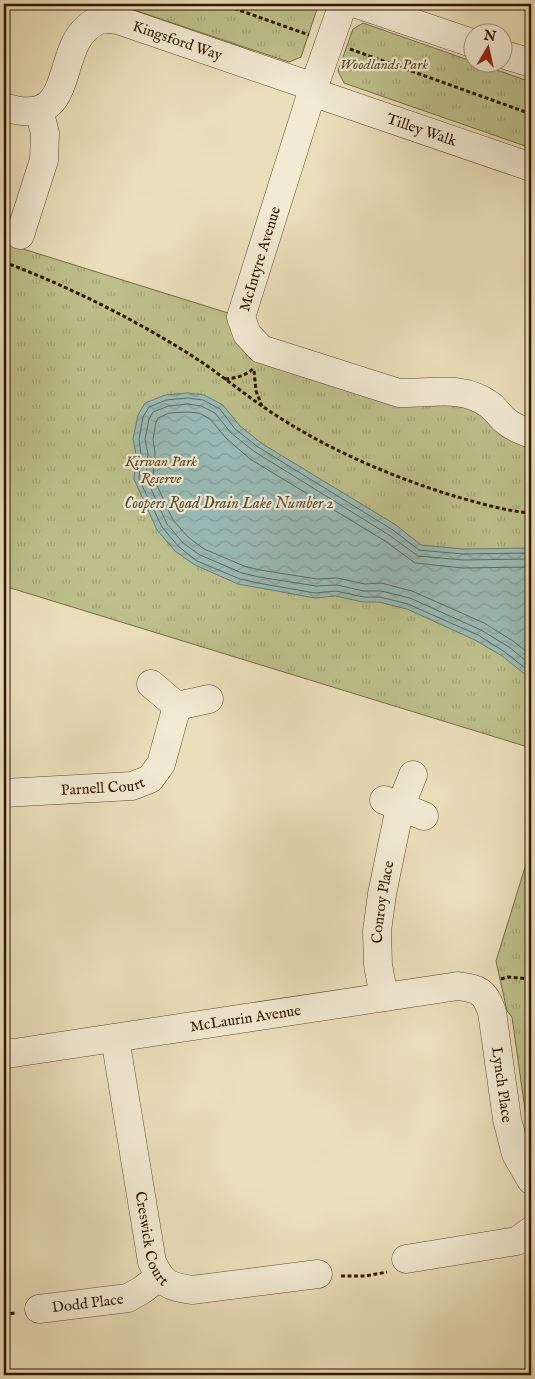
<svg xmlns="http://www.w3.org/2000/svg" width="535" height="1379" viewBox="0 0 535 1379" font-family="'IM FELL English',serif">
  <defs>
    <pattern id="park-tufts" width="24" height="20" patternUnits="userSpaceOnUse" patternTransform="scale(1.25)"><rect width="24" height="20" fill="#bdc08c"/><path d="M3 7l-1-3M5 7V3M7 7l1-3M15 17l-1-3M17 17v-4M19 17l1-3" fill="none" stroke="#a3a477"/></pattern>
    <pattern id="water-waves" width="16" height="10" patternUnits="userSpaceOnUse" patternTransform="scale(1.25)"><rect width="16" height="10" fill="#99bbb7"/><path d="M0 5q4-4 8 0t8 0" fill="none" stroke="#84a09c"/></pattern>
  </defs>
  <rect width="100%" height="100%" fill="#ebdfbb"/>
  <filter id="stains"><feTurbulence type="fractalNoise" baseFrequency=".004" numOctaves="4"/><feColorMatrix values="0 0 0 0 .2 0 0 0 0 .09 0 0 0 0 .02 0 0 0 .5 -.17"/></filter>
  <radialGradient id="worn" r=".72"><stop offset=".6" stop-color="#630" stop-opacity="0"/><stop offset="1" stop-color="#630" stop-opacity=".3"/></radialGradient>
  <g fill="url(#park-tufts)" stroke="#766c46">
    <path d="M116 4H301L317 9 301 57 289 62Z"/>
    <path d="M363 23 531 82V148L344 83 338 71 353 29Z"/>
    <path d="M4 243 241 317 261 349 448 390 531 434V748L4 586Z"/>
    <path d="M531 848V1138L526 1117 512 1017 507 1011 496 961Z"/>
  </g>
  <path fill="url(#water-waves)" stroke="#6f796e" d="M188 393 204 395 223 405 239 425 261 443 396 525 421 545 463 549 531 548V679L502 656 475 640 407 609 379 602H363L336 596 315 598 238 584 195 565 175 551 157 530 134 479 136 454 133 439 138 415 145 403 165 395Z"/>
  <g fill="none" stroke-linecap="round" stroke-linejoin="round">
    <g stroke="#64695c" stroke-width="1">
      <path d="M531 553 463 554 419 550 393 530 258 447 235 429 220 409 203 400 188 398 166 400 149 407 143 417 139 439 141 454 139 479 162 527 179 547 197 561 240 579 258 583 315 593 336 591 364 597H380L408 604 478 635 505 652 531 673"/>
      <path d="M531 559 463 560 418 556 389 535 255 452 231 433 215 413 201 406 188 404 168 406 153 412 149 419 145 439 148 454 146 478 167 524 183 543 200 555 242 573 259 577 316 586 337 585 364 591H381L410 598 481 630 509 647 531 665"/>
      <path d="M531 567 463 568 415 563 385 541 250 459 226 438 210 419 199 413 188 412 169 413 158 418 156 422 153 439 155 453 153 477 173 520 188 537 204 549 244 566 260 570 317 579 337 578 365 584 381 583 412 591 484 623 513 641 531 655"/>
    </g>
    <g stroke="#5f492f" stroke-width="29">
      <g id="minor">
        <path d="M343 4 312 92 241 317 247 334 261 349 399 393C431 394 462 384 490 405 496 409 500 417 507 422 513 427 523 431 531 434"/>
        <path d="M357 4 472 43"/>
        <path d="M502 54 531 63"/>
        <path id="s1" d="M312 92 531 167"/>
        <path id="s2" d="M4 107C83 132 49 41 99 20 104 17 112 20 118 20L314 87"/>
        <path d="M20 235 44 160 45 133 39 110"/>
        <path d="M151 684 177 706 209 699"/>
        <path id="s3" d="M4 793 132 786 150 779 161 764 177 706"/>
        <path d="M384 800 424 816"/>
        <path id="s4" d="M384 997 378 965 377 931 382 894 400 807 413 775"/>
        <path id="s5" d="M115 1038 152 1262C163 1285 168 1286 192 1290L318 1274"/>
        <path id="s6" d="M4 1053H14L458 986C479 989 485 991 492 1012L507 1119 516 1154 531 1180"/>
        <path d="M406 1259 517 1241 531 1231"/>
        <path id="s7" d="M39 1309 128 1298 142 1290 159 1277"/>
      </g>
    </g>
    <g stroke="#301700" stroke-width="3" stroke-dasharray="4 2.5" stroke-linecap="butt">
      <path d="M222 4 309 35"/>
      <path d="M350 49 531 114"/>
      <path d="M4 262C70 287 134 319 194 357 217 372 239 390 262 406 320 446 386 475 454 496 479 503 505 511 531 513"/>
      <path d="M254 371 256 391 262 406"/>
      <path d="M225 379C237 378 244 376 253 369"/>
      <path d="M531 967 527 1002 531 1035"/>
      <path d="M501 979 508 977 530 979"/>
      <path d="M341 1276H366L387 1272"/>
      <path d="M4 1314 17 1313"/>
    </g>
    <use href="#minor" stroke="#f2ead3" stroke-width="28"/>
  </g>
  <g text-anchor="middle" dominant-baseline="central" stroke-width="4.5" stroke-linejoin="round" paint-order="stroke">
    <g font-size="15" fill="#301700" stroke="#f2ead3">
      <text stroke="none"><textPath href="#s2" startOffset="230">Kingsford Way</textPath></text>
      <text stroke="none"><textPath href="#s1" startOffset="116">Tilley Walk</textPath></text>
      <text transform="translate(260 259) rotate(-73)">McIntyre Avenue</text>
      <text stroke="none"><textPath href="#s3" startOffset="99">Parnell Court</textPath></text>
      <text stroke="none"><textPath href="#s4" startOffset="96">Conroy Place</textPath></text>
      <text stroke="none"><textPath href="#s6" startOffset="244">McLaurin Avenue</textPath></text>
      <text stroke="none"><textPath href="#s6" startOffset="579">Lynch Place</textPath></text>
      <text stroke="none"><textPath href="#s5" startOffset="204">Creswick Court</textPath></text>
      <text stroke="none"><textPath href="#s7" startOffset="49">Dodd Place</textPath></text>
    </g>
    <g font-size="15" font-style="italic" fill="#5a4a2a" stroke="#f2ead3">
      <text x="384" y="64">Woodlands Park</text>
      <text x="161" y="461">Kirwan Park<tspan x="161" dy="17">Reserve</tspan></text>
    </g>
    <g font-size="16" font-style="italic" fill="#555040" stroke="#f2ead3">
      <text x="229" y="504">Coopers Road Drain Lake Number 2</text>
    </g>
  </g>
  <rect width="535" height="1379" fill="none" stroke="#ebdfbb" stroke-width="20"/>
  <rect x="5" y="5" width="525" height="1369" fill="none" stroke="#301700" stroke-width="2.5"/>
  <rect x="10" y="10" width="515" height="1359" fill="none" stroke="#301700"/>
  <g transform="translate(488 48) rotate(9)"><circle r="24" fill="#f2ead3" stroke="#a4967f"/>
  <path d="M0-4L9 19L0 12L-9 19Z" fill="#8f2418"/>
  <text y="-8" font-size="14" font-weight="bold" text-anchor="middle" fill="#301700">N</text>
  </g>
  <rect width="100%" height="100%" filter="url(#stains)"/>
  <rect width="100%" height="100%" fill="url(#worn)"/>
</svg>
